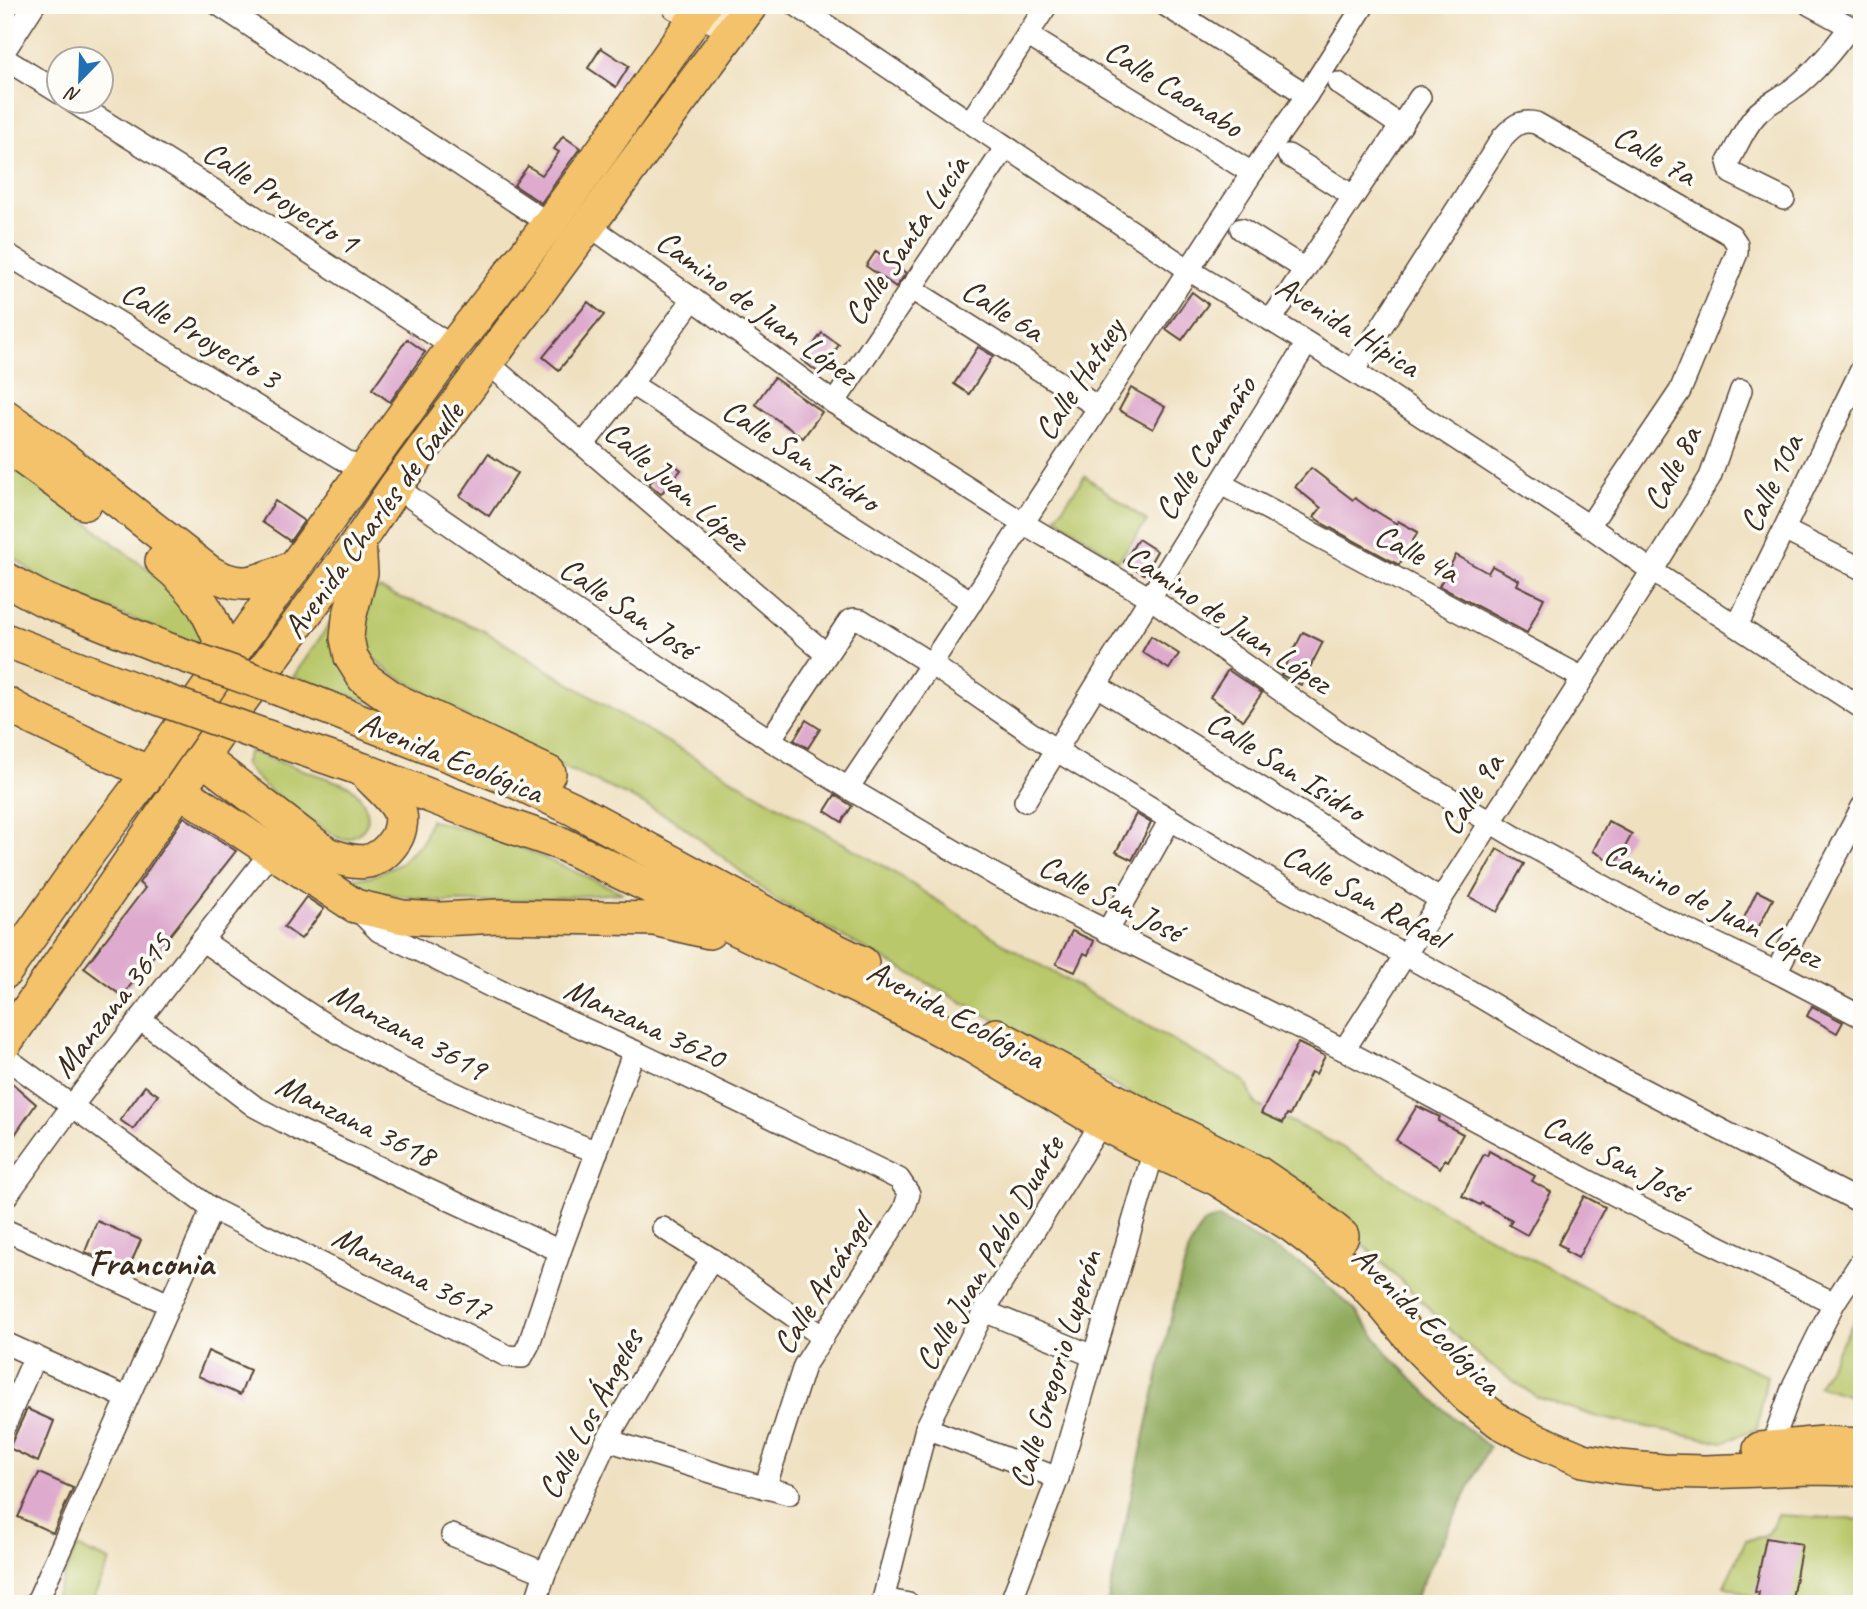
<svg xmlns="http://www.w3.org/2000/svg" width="1867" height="1609" viewBox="0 0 1867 1609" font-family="Caveat,sans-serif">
  <rect width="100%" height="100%" fill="#fdfcf7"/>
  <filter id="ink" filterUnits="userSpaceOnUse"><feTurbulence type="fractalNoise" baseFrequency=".0143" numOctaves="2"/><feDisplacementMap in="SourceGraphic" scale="14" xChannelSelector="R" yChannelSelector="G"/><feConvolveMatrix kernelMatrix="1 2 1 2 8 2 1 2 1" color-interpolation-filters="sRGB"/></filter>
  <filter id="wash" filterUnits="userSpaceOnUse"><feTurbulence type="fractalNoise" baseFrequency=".00686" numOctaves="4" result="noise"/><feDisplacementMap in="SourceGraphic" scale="28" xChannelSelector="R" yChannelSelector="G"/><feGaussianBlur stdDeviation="1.57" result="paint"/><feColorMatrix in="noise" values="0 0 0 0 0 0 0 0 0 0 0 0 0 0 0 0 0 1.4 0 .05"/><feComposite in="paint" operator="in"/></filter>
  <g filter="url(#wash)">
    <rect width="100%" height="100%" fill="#efe0c0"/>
    <g fill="#b9c86b" stroke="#7a7944" stroke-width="2">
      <path d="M5 461 88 523 136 561 168 581 186 607 199 631 201 644 191 643 96 604 43 580 5 551Z"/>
      <path d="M1085 476 1147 521 1118 561 1056 517Z"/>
      <path d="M380 589 401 598 429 607 486 632 626 718 890 870 1012 949 1246 1082 1255 1104 1342 1147 1446 1213 1674 1336 1767 1375 1757 1429 1723 1442 1597 1417 1537 1397 1490 1365 1460 1340 1399 1279 1340 1223 1283 1178 776 900 729 862 675 820 628 796 514 745 387 670C352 643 361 629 368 592Z"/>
      <path d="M333 619 423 719 293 677Z"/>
      <path d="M249 751 349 786C364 798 378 822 357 834 352 837 348 840 342 839 333 836 326 830 318 825 291 807 264 790 244 764Z"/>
      <path d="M430 820 504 840 623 893 488 902H442L347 888 342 878 370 877 400 864 423 841Z"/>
      <path d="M1862 1306V1400L1818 1386Z"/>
      <path d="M1778 1515 1862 1520V1604H1780V1602L1758 1598 1724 1586 1746 1540 1766 1536Z"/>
      <path d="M77 1547 110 1561 91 1604H52Z"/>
    </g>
    <path fill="#92ac5f" stroke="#666b3e" stroke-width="2" d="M1219 1218 1308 1268 1355 1310 1390 1356 1442 1408 1489 1447 1412 1604H1107L1177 1291 1189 1249 1203 1223Z"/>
    <g id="blocks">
      <g fill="#deabce">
        <path d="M601 48 629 66 616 87 588 68Z"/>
        <path d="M563 136 580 148 541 203 514 185 528 166 542 175 559 152 554 149Z"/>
        <path d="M876 251 906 273 896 287 866 266Z"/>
        <path d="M1192 292 1208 304 1182 340 1166 329Z"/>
        <path d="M588 302 604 315 559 370 543 357Z"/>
        <path d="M822 333 839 345 819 373 802 360Z"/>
        <path d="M407 339 425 352 390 402 372 389Z"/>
        <path d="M978 347 993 356 969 394 954 384Z"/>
        <path d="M774 378 822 412 803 438 755 404Z"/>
        <path d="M1131 388 1165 407 1153 429 1119 410Z"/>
        <path d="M488 454 517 473 489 516 460 496Z"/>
        <path d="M669 460 681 470 661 494 649 484Z"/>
        <path d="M1311 468 1353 500 1355 498 1373 511 1374 510 1397 524 1398 521 1418 532 1399 565 1325 525 1314 517 1321 508 1295 487Z"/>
        <path d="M275 501 304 521 290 541 262 522Z"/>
        <path d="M1138 539 1157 551 1144 574 1124 562Z"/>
        <path d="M1456 555 1488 573 1492 566 1519 580 1517 585 1544 598 1527 633 1439 586Z"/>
        <path d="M1303 632 1323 642 1301 685 1281 675Z"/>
        <path d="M1151 636 1179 654 1169 669 1142 652Z"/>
        <path d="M1228 670 1262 693 1243 720 1210 697Z"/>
        <path d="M806 720 820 729 808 748 794 740Z"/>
        <path d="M835 795 852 806 842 822 825 811Z"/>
        <path d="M1136 814 1151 823 1132 860 1116 852Z"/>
        <path d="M184 817 236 851 122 996 84 968 145 888 139 883Z"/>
        <path d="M1608 821 1632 834 1616 864 1593 851Z"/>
        <path d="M1497 849 1524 864 1497 912 1470 897Z"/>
        <path d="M1757 891 1773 899 1757 930 1742 922Z"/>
        <path d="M306 897 324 909 301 939 284 927Z"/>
        <path d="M1072 931 1094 941 1088 955 1084 953 1075 972 1056 964Z"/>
        <path d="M1812 1006 1843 1022 1837 1033 1807 1016Z"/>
        <path d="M1298 1043 1325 1056 1316 1074 1311 1072 1290 1115 1287 1114 1283 1123 1261 1113Z"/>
        <path d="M5 1077 36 1104 5 1149Z"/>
        <path d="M145 1086 158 1095 133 1129 120 1120Z"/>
        <path d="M1417 1106 1440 1117 1438 1121 1463 1134 1448 1161 1445 1159 1440 1168 1396 1140Z"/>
        <path d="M1489 1151 1535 1176 1532 1181 1551 1192 1527 1235 1509 1225 1512 1220 1481 1203 1480 1205 1462 1196 1484 1154 1487 1156Z"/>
        <path d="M1584 1196 1605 1207 1578 1258 1565 1251 1566 1248 1558 1244Z"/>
        <path d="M97 1221 141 1240 128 1270 85 1252Z"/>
        <path d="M208 1351 250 1370 240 1395 198 1376Z"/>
        <path d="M27 1409 54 1421 38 1462 9 1448Z"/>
        <path d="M39 1473 73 1488 53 1533 18 1517Z"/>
        <path d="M1766 1538 1802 1544 1791 1604 1758 1598 1759 1592H1755Z"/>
      </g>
    </g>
  </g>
  <g filter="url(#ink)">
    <use href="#blocks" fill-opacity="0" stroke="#564536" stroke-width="2"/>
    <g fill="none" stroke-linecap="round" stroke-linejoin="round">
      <g stroke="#564536" stroke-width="24">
        <g id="street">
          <path d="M219 5 549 224"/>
          <path d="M796 5 1189 270 1353 371 1589 526 1652 571 1862 708"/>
          <path d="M1165 5 1307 95"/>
          <path d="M1810 5 1860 32"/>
          <path d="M1027 35 1252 173"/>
          <path d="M5 50 34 5"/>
          <path d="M5 59 60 93"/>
          <path d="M1338 83 1401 126"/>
          <path d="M73 102 231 201 453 347"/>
          <path d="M970 122 1047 5"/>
          <path d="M1288 155 1353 196"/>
          <path d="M1784 199 1731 173 1728 162C1737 147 1744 128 1756 115 1766 104 1779 99 1791 90 1814 74 1833 50 1850 27"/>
          <path d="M590 226 693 299 834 403 1023 523 1150 598 1342 734 1522 841 1656 915 1776 972 1862 1017"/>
          <path d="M1241 229 1305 269"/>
          <path d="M5 253 364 472"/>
          <path d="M910 288 1098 407"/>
          <path d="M1271 320 1420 97"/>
          <path d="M488 363 826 654"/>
          <path d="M1353 371 1503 137C1513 126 1521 119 1536 123L1731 235 1737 244V253L1680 391 1589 526"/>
          <path d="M631 384 972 602"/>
          <path d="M834 403 1006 147"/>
          <path d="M583 445 631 384 693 299"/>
          <path d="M1221 484 1583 678"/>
          <path d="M396 486 413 499 560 601 770 740 848 788 997 876 1344 1050 1628 1202 1834 1303"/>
          <path d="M1784 530 1862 569"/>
          <path d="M1737 626 1862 368"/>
          <path d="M1097 686 1441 900"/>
          <path d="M770 740 849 621 854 619 861 620 931 664 1057 751 1282 887 1470 991 1592 1063 1862 1203"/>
          <path d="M848 788 931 664 1252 173 1307 95 1364 5"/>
          <path d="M1025 801 1307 343"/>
          <path d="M356 908 379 931 500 991 634 1051 899 1179 909 1194 904 1210 804 1366 765 1488"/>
          <path d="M1107 932 1170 820"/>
          <path d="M203 941C247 971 290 1003 336 1031 418 1081 508 1117 597 1152"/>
          <path d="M1776 972 1862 807"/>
          <path d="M140 1019 254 1106 299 1130 560 1251"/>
          <path d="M1344 1050 1652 571 1710 477 1741 390"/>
          <path d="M5 1057 212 1209 507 1356 522 1357 529 1344 560 1251 634 1051"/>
          <path d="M5 1198 72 1106 271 852"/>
          <path d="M663 1228 712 1259 823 1337"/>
          <path d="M5 1230 169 1304"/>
          <path d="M984 1311 1093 1356"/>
          <path d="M5 1343 127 1398"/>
          <path d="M5 1425 35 1356"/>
          <path d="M926 1428 1058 1478"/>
          <path d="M607 1440 734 1479 789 1494"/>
          <path d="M1775 1457 1777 1430 1794 1384 1834 1303 1862 1260"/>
          <path d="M452 1535 545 1573"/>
          <path d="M883 1599 909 1604"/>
          <path d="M36 1604 212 1209"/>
          <path d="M535 1604 545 1573 607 1440 700 1278 712 1259"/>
          <path d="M882 1604 926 1428 984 1311 1107 1114"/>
          <path d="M1010 1604 1058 1478 1154 1150 1159 1140"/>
        </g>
      </g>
      <g stroke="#564536" stroke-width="32">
        <path id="secondary" d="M677 5 736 26"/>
      </g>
      <g stroke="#564536" stroke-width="36">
        <g id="primary">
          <path d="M5 416 59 455 209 572C245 593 259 580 295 567"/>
          <path d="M5 445 85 503"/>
          <path d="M359 541 361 573 349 618 347 638 351 657 364 678 395 700 549 773"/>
          <path d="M162 561C201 592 210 614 228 659"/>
          <path d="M5 579 44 600 169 650"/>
          <path d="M5 640 152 696"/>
          <path d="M282 690 512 780 572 808 817 941 862 963"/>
          <path d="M5 703 34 719 149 773"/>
          <path d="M265 736 361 769 495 821 562 844 892 1004 972 1046 1102 1123 1154 1150 1217 1179 1291 1225 1354 1273 1383 1304 1421 1350 1469 1398 1500 1422 1531 1438 1583 1460 1621 1467 1663 1471 1705 1472 1811 1468 1862 1469"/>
          <path d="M202 758 327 854C355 864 376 869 395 840 399 834 402 822 400 814 397 801 377 785 368 775"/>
          <path d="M179 790 355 906 403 917 441 919 499 916 654 919 709 932"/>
          <path d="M5 972 90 851 149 773 228 659 453 347 549 224 602 151 704 5"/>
          <path d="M996 1035 1116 1101 1258 1173 1296 1199 1342 1236"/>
          <path d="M5 1043 240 702 359 541 396 486 751 5"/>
          <path d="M1760 1449 1822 1443 1862 1445"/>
        </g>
      </g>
      <use href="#street" stroke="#fff" stroke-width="21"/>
      <use href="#secondary" stroke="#fae7c3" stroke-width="30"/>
      <use href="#primary" stroke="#f3c26a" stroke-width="33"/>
      <g stroke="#564536" stroke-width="36" stroke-linecap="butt">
        <g id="primary-bridge">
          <path d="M169 650 282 690"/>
          <path d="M152 696 265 736"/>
        </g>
      </g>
      <use href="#primary-bridge" stroke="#f3c26a" stroke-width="33"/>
    </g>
  </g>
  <g text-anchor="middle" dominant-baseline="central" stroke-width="7" stroke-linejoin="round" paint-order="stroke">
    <g font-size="33" fill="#3b2a1e" stroke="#fdfcf7">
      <text transform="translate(1174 88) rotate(32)">Calle Caonabo</text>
      <text transform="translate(1655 155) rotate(30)">Calle 7a</text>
      <text transform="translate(281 197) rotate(33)">Calle Proyecto 1</text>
      <text transform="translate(906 240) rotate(-56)">Calle Santa Lucía</text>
      <text transform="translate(757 307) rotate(36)">Camino de Juan López</text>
      <text transform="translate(1003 310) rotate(32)">Calle 6a</text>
      <text transform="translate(1348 326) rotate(32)">Avenida Hípica</text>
      <text transform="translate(201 335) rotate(31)">Calle Proyecto 3</text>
      <text transform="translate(1079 379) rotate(-57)">Calle Hatuey</text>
      <text transform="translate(1205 448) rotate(-58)">Calle Caamaño</text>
      <text transform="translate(801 455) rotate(33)">Calle San Isidro</text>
      <text transform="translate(1672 468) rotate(-63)">Calle 8a</text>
      <text transform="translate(1771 483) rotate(-64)">Calle 10a</text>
      <text transform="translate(677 485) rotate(41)">Calle Juan López</text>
      <text transform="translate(373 520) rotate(-54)">Avenida Charles de Gaulle</text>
      <text transform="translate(1417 553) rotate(28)">Calle 4a</text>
      <text transform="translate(628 608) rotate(34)">Calle San José</text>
      <text transform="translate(1229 619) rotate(34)">Camino de Juan López</text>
      <text transform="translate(451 757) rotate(22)">Avenida Ecológica</text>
      <text transform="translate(1286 766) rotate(32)">Calle San Isidro</text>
      <text transform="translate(1471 794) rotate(-57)">Calle 9a</text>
      <text transform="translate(1365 896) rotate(29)">Calle San Rafael</text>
      <text transform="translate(1111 898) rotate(27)">Calle San José</text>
      <text transform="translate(1713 905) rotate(27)">Camino de Juan López</text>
      <text transform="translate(112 1005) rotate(-52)">Manzana 3615</text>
      <text transform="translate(956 1014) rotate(28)">Avenida Ecológica</text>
      <text transform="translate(645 1023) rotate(25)">Manzana 3620</text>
      <text transform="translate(408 1031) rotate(28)">Manzana 3619</text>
      <text transform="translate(356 1120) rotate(26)">Manzana 3618</text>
      <text transform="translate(1615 1158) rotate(27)">Calle San José</text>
      <text transform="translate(989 1253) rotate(-60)">Calle Juan Pablo Duarte</text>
      <text transform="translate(412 1273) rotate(27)">Manzana 3617</text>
      <text transform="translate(822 1284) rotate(-58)">Calle Arcángel</text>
      <text transform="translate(1427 1320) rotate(45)">Avenida Ecológica</text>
      <text transform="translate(1055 1369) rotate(-73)">Calle Gregorio Luperón</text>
      <text transform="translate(590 1414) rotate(-62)">Calle Los Ángeles</text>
    </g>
    <g font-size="35" font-weight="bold" fill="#3b2a1e" stroke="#fdfcf7">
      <text x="151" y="1263">Franconia</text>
    </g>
  </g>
  <rect width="1867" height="1609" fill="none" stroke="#fdfcf7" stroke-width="28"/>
  <g transform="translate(80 80) rotate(203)"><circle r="33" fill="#fdfcf7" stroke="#afa8a0" stroke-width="2"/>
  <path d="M0-5L12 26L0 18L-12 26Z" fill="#1f6fb2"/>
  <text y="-10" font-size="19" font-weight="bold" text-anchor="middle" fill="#3b2a1e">N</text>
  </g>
</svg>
